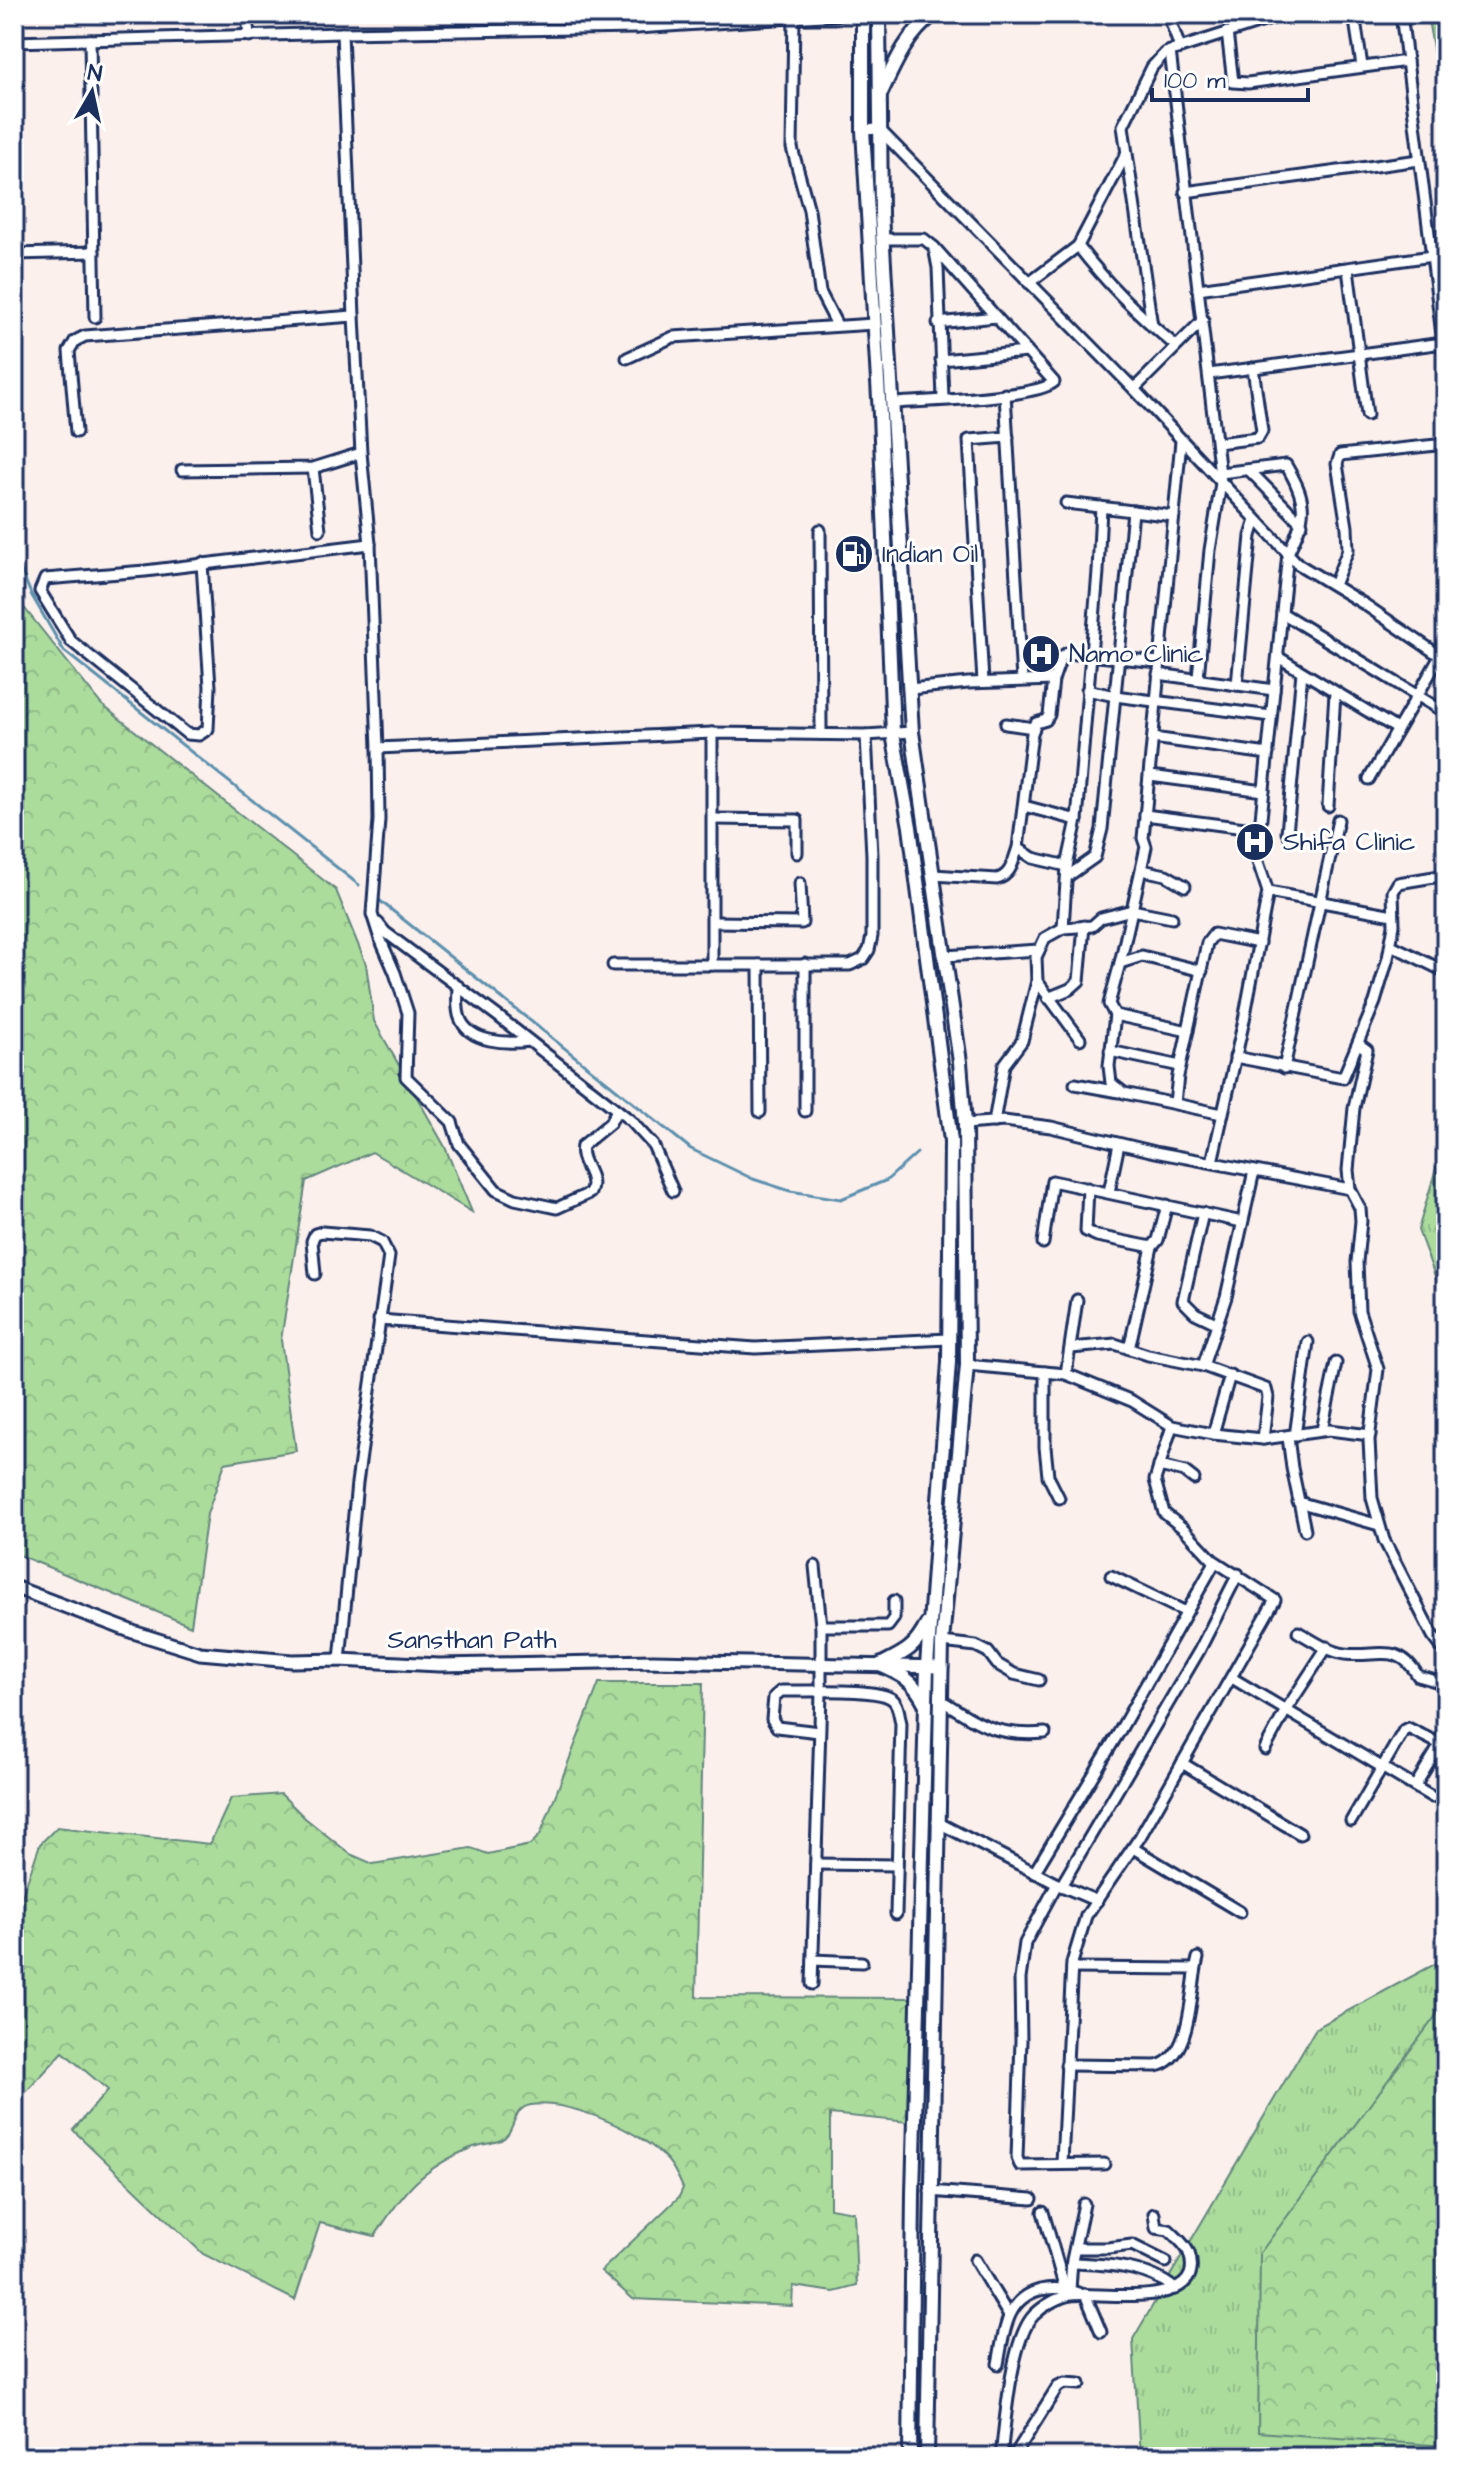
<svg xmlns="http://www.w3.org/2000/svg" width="1460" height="2471" viewBox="0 0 1460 2471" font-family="'Architects Daughter',sans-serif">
  <defs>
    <pattern id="grass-tufts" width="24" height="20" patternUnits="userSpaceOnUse" patternTransform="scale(2)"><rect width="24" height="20" fill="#abdc9c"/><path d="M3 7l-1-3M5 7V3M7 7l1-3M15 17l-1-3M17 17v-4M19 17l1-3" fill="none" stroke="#93bd89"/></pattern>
    <pattern id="forest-crowns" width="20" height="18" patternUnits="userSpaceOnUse" patternTransform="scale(2)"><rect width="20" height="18" fill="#abdc9c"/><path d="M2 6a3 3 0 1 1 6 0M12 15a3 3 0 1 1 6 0" fill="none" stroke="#93bd89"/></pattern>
  </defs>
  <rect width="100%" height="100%" fill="#fcf0ed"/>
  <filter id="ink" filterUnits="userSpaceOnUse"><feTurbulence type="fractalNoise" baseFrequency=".0125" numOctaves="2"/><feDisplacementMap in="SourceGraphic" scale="16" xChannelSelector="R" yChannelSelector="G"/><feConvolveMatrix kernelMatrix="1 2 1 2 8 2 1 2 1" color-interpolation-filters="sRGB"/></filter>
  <g filter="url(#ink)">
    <g fill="url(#grass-tufts)" stroke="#63867d" stroke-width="2">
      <path d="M1427 14H1446V121Z"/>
      <path d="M1446 1134V1306L1418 1230Z"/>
      <path d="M1446 1958V2457H1140L1133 2339 1316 2028Z"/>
    </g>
    <g fill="url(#forest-crowns)" stroke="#63867d" stroke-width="2">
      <path d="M14 595 101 704 336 890 366 964 374 1021 445 1147 472 1212 372 1152 306 1181 281 1340 296 1451 225 1463 207 1514 191 1626 14 1553Z"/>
      <path d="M599 1683H703L696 1997 911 1998 908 2122 830 2114V2208L854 2212 857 2286 834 2292 793 2286 792 2306 633 2299 601 2271 679 2197 683 2188C679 2179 675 2169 668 2161 644 2132 569 2099 531 2105 511 2108 516 2133 501 2140 492 2144 481 2144 471 2148 421 2169 404 2191 375 2236L320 2223 295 2300 203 2254 73 2130 108 2090 63 2052 26 2092 14 2078V2075L24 2065 14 2053V1998L22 1991 14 1966V1920L40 1844 57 1827 210 1844 231 1798 281 1794 305 1818 350 1854 373 1864 471 1848 488 1854 530 1845 540 1835Z"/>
      <path d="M1446 2002V2446L1258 2432 1260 2253Z"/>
    </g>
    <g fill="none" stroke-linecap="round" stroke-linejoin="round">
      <g stroke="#5b90ae" stroke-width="3">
        <path d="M14 553 31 594 64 651 359 885"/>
        <path d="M379 900 691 1149 753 1179 790 1191 841 1199 887 1180 917 1153"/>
      </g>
      <g stroke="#1b2f5e" stroke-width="15">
        <g id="minor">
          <path d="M247 14 249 36"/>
          <path d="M636 14 637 28"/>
          <path d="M1354 14 1362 66"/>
          <path d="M1401 14 1446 366"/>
          <path d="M794 17 792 148 809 210 820 292 837 325"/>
          <path d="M1227 32 1233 82 1248 83 1407 61"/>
          <path d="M342 33 354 316 361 453 370 544 378 748 712 733 866 735 912 732"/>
          <path d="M90 40 95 317"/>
          <path d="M14 42 342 33 637 28 853 14"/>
          <path d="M1180 48 1286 14"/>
          <path d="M1170 51 1221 483 1210 550 1198 678"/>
          <path d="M863 130 879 129 1134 389 1298 564 1364 604 1446 660"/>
          <path d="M1126 154 1078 246C1106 283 1141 317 1176 346"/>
          <path d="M1185 192 1419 160"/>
          <path d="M884 239H924L934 247 938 268 943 399"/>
          <path d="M14 254 94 252"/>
          <path d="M1348 269 1367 415"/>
          <path d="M1029 283 1078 246"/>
          <path d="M1198 289 1432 256"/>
          <path d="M938 323 996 317"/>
          <path d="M1152 326 1123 126 1152 67 1165 53 1180 48 1168 14"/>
          <path d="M627 358 673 337 874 324"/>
          <path d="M941 360 1027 352"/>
          <path d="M1209 374 1443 343"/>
          <path d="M1134 389 1203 320"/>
          <path d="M1005 394 1022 680"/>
          <path d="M893 403C922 401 1036 398 1054 382L934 247"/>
          <path d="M76 432 69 351 75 341 85 336 354 316"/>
          <path d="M1217 443 1258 438 1262 431 1253 368"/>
          <path d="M313 468 320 530"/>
          <path d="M182 470 313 468 361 453"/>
          <path d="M1249 470 1302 524"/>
          <path d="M1066 503 1174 516"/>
          <path d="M820 530 821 734"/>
          <path d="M202 563 210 687 208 729 199 735 187 734 71 641 40 591 45 579 145 571 370 544"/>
          <path d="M1334 585 1348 550 1347 527 1337 464 1340 455 1446 444"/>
          <path d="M1282 613 1446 713"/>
          <path d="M1278 657 1397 729"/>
          <path d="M1158 674 1274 690"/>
          <path d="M983 682 969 440 1008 437"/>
          <path d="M1237 685 1251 536 1256 520"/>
          <path d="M910 689 968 683 1053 680"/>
          <path d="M1087 690 1115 696 1271 716"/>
          <path d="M1006 724 1034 728"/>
          <path d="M712 733V965"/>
          <path d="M1153 738 1268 754"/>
          <path d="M378 748 379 820 372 914 379 936 395 973 408 1013 406 1077 452 1122 459 1144 496 1190 515 1199 557 1208 590 1193C598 1175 578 1163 582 1146L610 1123 617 1110"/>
          <path d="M1150 776 1264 791"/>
          <path d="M1369 779 1446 646"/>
          <path d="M1024 806 1077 820"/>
          <path d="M1328 806 1335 693"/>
          <path d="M1145 815 1260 830"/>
          <path d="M713 819 797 820V853"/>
          <path d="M1287 833 1302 672"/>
          <path d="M1067 866 1033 858 1018 848 1032 733 1036 723 1046 720 1049 715 1053 680 1061 657 1067 653 1159 662"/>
          <path d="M1142 870 1166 875 1185 886"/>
          <path d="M933 875 997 879C1012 875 1013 860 1018 848"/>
          <path d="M1068 876 1095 857 1102 829 1133 511"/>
          <path d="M1268 892 1393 915"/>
          <path d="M713 922 802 923 800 883"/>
          <path d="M378 923 385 932 499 1017 630 1120 653 1145 673 1191"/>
          <path d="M1063 928 1067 866 1077 820 1098 572 1101 507"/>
          <path d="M1391 945 1446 972"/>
          <path d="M945 956 1039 950"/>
          <path d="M1120 963 1132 910 1172 918"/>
          <path d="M805 964V1111"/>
          <path d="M613 965H850L863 959 869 950 872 936V855L866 735"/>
          <path d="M759 965 760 1112"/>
          <path d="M458 986C458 997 456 1008 460 1018 469 1043 507 1044 529 1041"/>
          <path d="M1048 998 1070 989 1079 981 1084 926"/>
          <path d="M1115 1015 1109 1004 1120 963 1142 956 1202 971"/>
          <path d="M1188 1031 1115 1015 1109 1066 1111 1083 1124 1093 1222 1114"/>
          <path d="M1080 1039 1037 981 1036 957 1045 938 1063 928 1092 926 1101 918 1132 910 1146 847 1143 838 1181 441"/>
          <path d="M1359 1044 1367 1050 1354 1108 1348 1170 1350 1189 1360 1208 1361 1221 1357 1262 1359 1311 1378 1369 1369 1440 1372 1498 1384 1540 1433 1636 1446 1653"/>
          <path d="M1110 1051 1180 1066"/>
          <path d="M1235 1057 1343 1078 1375 1002 1388 958 1394 925 1393 892 1398 883 1446 875"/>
          <path d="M1284 1068 1338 820"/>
          <path d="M1075 1084 1119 1092"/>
          <path d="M1175 1103 1178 1076 1207 943 1214 934 1259 943"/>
          <path d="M994 1122 1004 1065 1022 1041 1037 981"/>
          <path d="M965 1124 1004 1121 1051 1127 1155 1152 1350 1189"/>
          <path d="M1212 1162 1244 1020 1268 892 1258 862V848L1288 553C1307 515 1308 502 1286 465L1220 473"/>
          <path d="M1088 1188 1086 1231 1097 1236 1152 1247 1158 1240 1167 1205"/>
          <path d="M1109 1192 1119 1144"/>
          <path d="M1203 1213 1183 1301 1195 1313 1216 1323"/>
          <path d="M1043 1243 1052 1181 1242 1222"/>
          <path d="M315 1274 312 1241 315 1234 322 1232 370 1236 382 1242 389 1256 357 1483 340 1660"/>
          <path d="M379 1320 755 1348 949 1339"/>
          <path d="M1071 1348 1115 1344 1148 1355 1203 1366 1266 1389 1268 1397 1263 1439"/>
          <path d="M1129 1349 1152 1247"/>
          <path d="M967 1365 1066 1374 1132 1401 1172 1426 1213 1434 1263 1439 1329 1430 1370 1435"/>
          <path d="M1203 1366 1226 1297 1254 1171"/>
          <path d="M1045 1372V1447L1048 1476 1059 1498"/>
          <path d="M1066 1374 1077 1300"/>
          <path d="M1322 1430 1336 1363"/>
          <path d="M1213 1434 1230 1375"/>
          <path d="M1295 1436 1308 1342"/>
          <path d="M1288 1437 1292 1468 1305 1530"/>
          <path d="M1159 1466 1185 1472 1194 1479"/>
          <path d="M1298 1502 1379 1525"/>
          <path d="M1111 1576 1186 1612"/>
          <path d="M821 1626H888L894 1618V1601"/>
          <path d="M1298 1632C1312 1640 1329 1652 1345 1654 1377 1658 1398 1641 1418 1676L1446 1684"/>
          <path d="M942 1642 976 1646 988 1652 997 1664 1014 1674 1039 1680"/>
          <path d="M1232 1678 1432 1797"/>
          <path d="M941 1700C980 1725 998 1737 1045 1733"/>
          <path d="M819 1732 777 1727 772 1719 774 1697 781 1691C805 1692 875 1687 892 1699 899 1704 899 1716 901 1723L896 1914"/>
          <path d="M1265 1749 1286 1710 1327 1647"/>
          <path d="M1182 1763 1300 1834"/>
          <path d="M1415 1786 1440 1745"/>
          <path d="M1351 1821 1404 1730 1408 1728 1446 1747"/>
          <path d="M937 1822 1057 1884 1097 1901"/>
          <path d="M1133 1848 1240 1912"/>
          <path d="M816 1864 897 1865"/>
          <path d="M1034 1873 1118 1734 1215 1562"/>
          <path d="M1057 1884 1025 1943 1020 1979 1021 2040 1017 2158 1020 2165 1104 2164"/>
          <path d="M1061 1886 1199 1651 1238 1574"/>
          <path d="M813 1960 862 1962"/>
          <path d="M1072 1968 1195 1969"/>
          <path d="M812 1984 821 1693V1626L815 1566"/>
          <path d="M1066 2065 1156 2066C1193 2059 1190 1988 1198 1958"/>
          <path d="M1062 2163 1072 1963 1086 1916 1140 1837 1275 1600 1213 1560 1184 1529 1164 1513 1155 1480 1172 1426"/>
          <path d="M930 2191 1032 2199"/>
          <path d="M1043 2212 1065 2289"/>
          <path d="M1075 2248H1108L1132 2245 1166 2262"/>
          <path d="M975 2260 1009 2316"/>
          <path d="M1072 2263C1106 2264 1148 2266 1175 2289"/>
          <path d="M1070 2290 1072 2260 1084 2204"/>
          <path d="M1085 2294 1101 2332"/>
          <path d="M998 2364C1004 2334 1005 2299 1040 2290 1053 2287 1065 2288 1078 2293"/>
          <path d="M1001 2457C1005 2424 1011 2338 1034 2315 1043 2306 1058 2297 1071 2295 1099 2291 1209 2312 1189 2253 1186 2245 1175 2236 1169 2230L1156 2228 1154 2214"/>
          <path d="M1010 2457 1016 2453 1058 2386 1065 2383 1080 2384"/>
        </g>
      </g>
      <g stroke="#1b2f5e" stroke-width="17">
        <path id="tertiary" d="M14 1587 133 1632 200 1653 292 1661 340 1660 439 1665 653 1661 942 1667"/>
      </g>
      <g stroke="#1b2f5e" stroke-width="18">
        <g id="secondary">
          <path d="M863 14V130L880 415 893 734 910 827 951 1141 949 1362 927 1666 913 2194 910 2457"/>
          <path d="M879 14 881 214 912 732 960 1062 965 1124 967 1365 942 1642 927 2457"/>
          <path d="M881 93C895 63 907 34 934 14"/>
          <path d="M880 1665C904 1653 915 1649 927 1624"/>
          <path d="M880 1665C903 1675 913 1680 925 1703"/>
        </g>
      </g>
      <use href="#minor" stroke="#fff" stroke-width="9"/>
      <use href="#tertiary" stroke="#fff" stroke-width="11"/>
      <use href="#secondary" stroke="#fff" stroke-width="12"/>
    </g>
  </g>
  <defs>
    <g id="fuel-disc" transform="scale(2)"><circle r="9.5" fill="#1b2f5e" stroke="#fff"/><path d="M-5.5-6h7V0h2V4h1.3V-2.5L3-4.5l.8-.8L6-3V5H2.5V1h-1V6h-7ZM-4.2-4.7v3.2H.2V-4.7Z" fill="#fff"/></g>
    <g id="hospital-disc" transform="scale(2)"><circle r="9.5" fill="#1b2f5e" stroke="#fff"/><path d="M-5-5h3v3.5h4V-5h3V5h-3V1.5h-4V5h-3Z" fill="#fff"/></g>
  </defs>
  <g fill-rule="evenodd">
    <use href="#fuel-disc" x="854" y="554"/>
    <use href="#hospital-disc" x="1041" y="654"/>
    <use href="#hospital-disc" x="1255" y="842"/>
  </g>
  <g text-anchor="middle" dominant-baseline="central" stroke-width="6" stroke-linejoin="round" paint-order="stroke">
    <g font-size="26" fill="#1b2f5e" stroke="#fff" text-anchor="start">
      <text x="882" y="554">Indian Oil</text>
      <text x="1069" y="654">Namo Clinic</text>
      <text x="1283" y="842">Shifa Clinic</text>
    </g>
    <g font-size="26" fill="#1b2f5e" stroke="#fff">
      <text x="472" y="1640">Sansthan Path</text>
    </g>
  </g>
  <rect width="1460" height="2471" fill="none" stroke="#fff" stroke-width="48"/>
  <rect x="24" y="24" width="1412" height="2423" fill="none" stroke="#1b2f5e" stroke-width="3" filter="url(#ink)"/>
  <g transform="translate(92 92) rotate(9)" stroke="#ffffff" stroke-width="6" paint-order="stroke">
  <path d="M0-6L14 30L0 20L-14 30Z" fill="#1b2f5e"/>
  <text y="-12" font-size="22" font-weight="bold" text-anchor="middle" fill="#1b2f5e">N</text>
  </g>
  <path d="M1152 88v12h156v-12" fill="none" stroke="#1b2f5e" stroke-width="4"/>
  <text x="1164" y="88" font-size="24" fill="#1b2f5e" stroke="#ffffff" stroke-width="6" paint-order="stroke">100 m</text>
</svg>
